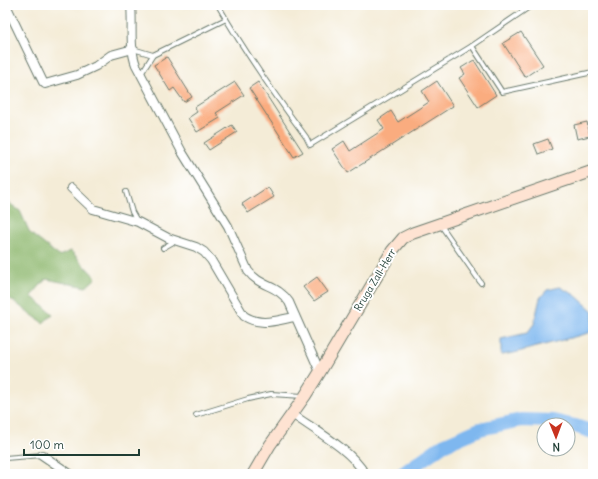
<svg xmlns="http://www.w3.org/2000/svg" width="598" height="479" viewBox="0 0 598 479" font-family="Delius,sans-serif">
  <rect width="100%" height="100%" fill="#fff"/>
  <filter id="ink" filterUnits="userSpaceOnUse"><feTurbulence type="fractalNoise" baseFrequency=".025" numOctaves="2"/><feDisplacementMap in="SourceGraphic" scale="8" xChannelSelector="R" yChannelSelector="G"/><feConvolveMatrix kernelMatrix="1 2 1 2 8 2 1 2 1" color-interpolation-filters="sRGB"/></filter>
  <filter id="wash" filterUnits="userSpaceOnUse"><feTurbulence type="fractalNoise" baseFrequency=".012" numOctaves="4" result="noise"/><feDisplacementMap in="SourceGraphic" scale="16" xChannelSelector="R" yChannelSelector="G"/><feGaussianBlur stdDeviation="0.9" result="paint"/><feColorMatrix in="noise" values="0 0 0 0 0 0 0 0 0 0 0 0 0 0 0 0 0 1.4 0 .05"/><feComposite in="paint" operator="in"/></filter>
  <g filter="url(#wash)">
    <rect width="100%" height="100%" fill="#f4ecd7"/>
    <path fill="#8eb86e" stroke="#567a51" d="M5 200 20 211 30 233 59 256 71 251 96 278 86 287 46 279 31 296 53 314 43 323 5 295Z"/>
    <path fill="#7eb7ef" stroke="#4e7a92" d="M560 287 575 295 593 311V329L589 333 514 353 501 355V339L527 333 534 324 540 298 547 290Z"/>
    <g fill="none" stroke-linecap="round" stroke-linejoin="round">
      <path stroke="#7eb7ef" stroke-width="14" d="M402 474 443 445 480 429 521 420 553 421 575 426 593 432"/>
    </g>
    <g id="blocks">
      <g fill="#faac7f">
        <path d="M521 32 543 65 525 77 503 43Z"/>
        <path d="M167 57 192 97 184 102 174 88 170 91 154 65Z"/>
        <path d="M474 60 496 95 478 107 459 78 465 74 461 68Z"/>
        <path d="M437 81 453 106 348 173 332 149 344 141 350 151 384 129 378 120 391 111 398 122 429 102 422 91Z"/>
        <path d="M235 82 244 95 216 113 220 118 197 132 188 118 197 112 195 107Z"/>
        <path d="M258 82 303 152 294 157 249 88Z"/>
        <path d="M587 122 590 136 577 139 574 125Z"/>
        <path d="M232 125 237 132 209 150 204 143Z"/>
        <path d="M548 139 552 149 538 154 534 144Z"/>
        <path d="M268 187 274 197 248 213 242 204Z"/>
        <path d="M317 277 328 292 314 301 303 287Z"/>
      </g>
    </g>
  </g>
  <g filter="url(#ink)">
    <use href="#blocks" fill-opacity="0" stroke="#6a7a6d" stroke-width="1"/>
    <g fill="none" stroke-linecap="round" stroke-linejoin="round">
      <g stroke="#6a7a6d" stroke-width="6">
        <g id="lane">
          <path d="M218 5C245 53 274 94 306 137L310 145 472 46 502 92 593 72"/>
          <path d="M472 46 532 5"/>
          <path d="M133 49 153 55"/>
          <path d="M141 74 153 55 226 19"/>
          <path d="M126 192 132 212 137 221"/>
          <path d="M440 224 481 283"/>
          <path d="M163 248 175 241"/>
          <path d="M196 415 248 399 271 394 303 396"/>
          <path d="M5 458 42 455"/>
        </g>
      </g>
      <g stroke="#6a7a6d" stroke-width="10">
        <g id="street">
          <path d="M6 5 43 82 45 84 77 75 96 66 111 55 133 49"/>
          <path d="M131 5C133 25 129 47 136 65L182 152 228 226 248 271C261 288 277 284 289 302L320 372"/>
          <path d="M71 188 93 209 138 222 168 238 196 247 204 252 211 260 244 316C262 327 276 320 295 317"/>
          <path d="M292 414C316 431 350 449 365 474"/>
          <path d="M42 455 70 474"/>
        </g>
      </g>
      <g stroke="#6a7a6d" stroke-width="13">
        <path id="secondary" d="M253 474 270 445 305 396 320 372 392 251 403 238 413 233 593 171"/>
      </g>
      <use href="#lane" stroke="#fff" stroke-width="4"/>
      <use href="#street" stroke="#fff" stroke-width="8"/>
      <use href="#secondary" stroke="#fee3d2" stroke-width="11"/>
    </g>
  </g>
  <g text-anchor="middle" dominant-baseline="central" stroke-width="4" stroke-linejoin="round" paint-order="stroke">
    <g font-size="10" fill="#1f3d34" stroke="#fff">
      <text transform="translate(375 280) rotate(-59)">Rruga Zall-Herr</text>
    </g>
  </g>
  <rect width="598" height="479" fill="none" stroke="#fff" stroke-width="20"/>
  <g transform="translate(556 437) rotate(179)"><circle r="19" fill="#ffffff" stroke="#a5b1ae"/>
  <path d="M0-3L7 15L0 10L-7 15Z" fill="#c8321e"/>
  <text y="-6" font-size="11" font-weight="bold" text-anchor="middle" fill="#1f3d34">N</text>
  </g>
  <path d="M24 449v6h115v-6" fill="none" stroke="#1f3d34" stroke-width="2"/>
  <text x="30" y="449" font-size="12" fill="#1f3d34" stroke="#ffffff" stroke-width="3" paint-order="stroke">100 m</text>
</svg>
